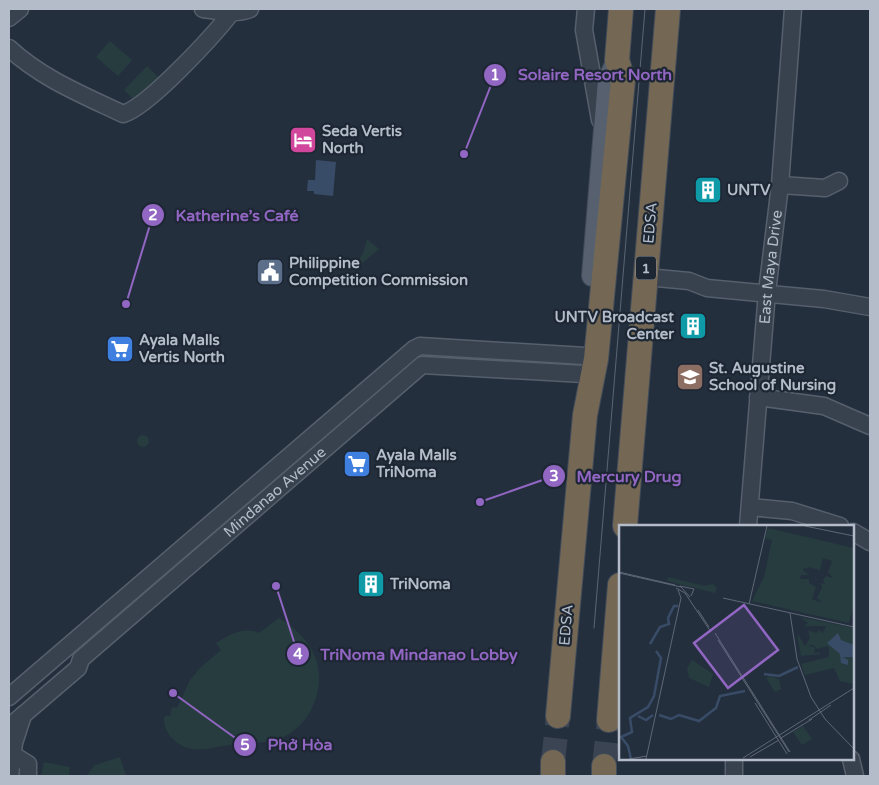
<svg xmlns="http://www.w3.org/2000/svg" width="879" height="785" viewBox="0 0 879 785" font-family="'Varela Round',sans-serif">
  <rect width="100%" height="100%" fill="#242f3e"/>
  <g fill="#263c3f">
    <path d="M110 41 132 60 118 76 96 57Z"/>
    <path d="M147 66 159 78 135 101 124 90Z"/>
    <path d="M367 239 379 249 351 273 363 253Z"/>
    <circle cx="143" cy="441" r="6"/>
    <path d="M279 618C300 631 318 649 319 675 320 702 305 729 279 739 263 744 246 743 230 745 219 746 203 751 192 749 178 747 163 733 164 718L166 715 170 716 172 707 177 708 190 680 200 668 221 650 216 643C229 635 243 626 259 633Z"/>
    <path d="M120 757 126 776H86L95 765Z"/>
    <path d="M44 762 70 767 69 776H41Z"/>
  </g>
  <path fill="#394c67" d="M316 160 336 162 333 196 314 194V191H307L308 180H315Z"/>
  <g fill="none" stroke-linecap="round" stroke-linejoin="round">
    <g stroke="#3a4453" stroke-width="24" stroke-dasharray="24 12" stroke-linecap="butt">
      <path d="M553 762 558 716"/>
      <path d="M604 766 609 720"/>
    </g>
    <g stroke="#565f6c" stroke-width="19">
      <g id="minor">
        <path d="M203 9C219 11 235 15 250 9"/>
        <path d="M586 9 584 30 600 120"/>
        <path d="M9 18 20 9"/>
        <path d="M9 48C41 78 83 95 123 114 148 107 213 36 231 13"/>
        <path d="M780 185 825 188 839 181"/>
        <path d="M646 277 689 281 707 288 824 299 870 307"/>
        <path d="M758 397 824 406 870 426"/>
        <path d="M750 507 792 511 840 526"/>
        <path id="s1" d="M748 526 767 292 780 185 793 9"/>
        <path d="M853 532 870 542"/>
        <path d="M9 697 414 349 420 346 585 356"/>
        <path id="s2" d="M9 727 78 668 81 659 422 365 584 374"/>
        <path d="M12 754 28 764V776"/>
        <path d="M851 759 855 776"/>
        <path d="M10 776 14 743 23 715"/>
        <path d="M734 776V759"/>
      </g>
    </g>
    <g stroke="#414a57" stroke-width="22">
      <path id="major" d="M592 276 608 80 617 60"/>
    </g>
    <g stroke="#434c59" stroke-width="26">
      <g id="highway">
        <path d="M625 526 668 9"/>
        <path d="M558 716 585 415 596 359 623 80 617 60 621 9"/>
        <path d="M609 720 620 585"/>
        <path d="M553 776V762"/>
        <path d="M604 776V766"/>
      </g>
    </g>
    <use href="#minor" stroke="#38414e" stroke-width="16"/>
    <use href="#major" stroke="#56606e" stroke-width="20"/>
    <use href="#highway" stroke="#746855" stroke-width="24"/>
    <path stroke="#5a6575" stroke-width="1" d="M594 628 645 9"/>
  </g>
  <defs>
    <g id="hotel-square" transform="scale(1.4375)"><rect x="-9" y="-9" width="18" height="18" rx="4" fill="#d1479c" stroke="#1d2633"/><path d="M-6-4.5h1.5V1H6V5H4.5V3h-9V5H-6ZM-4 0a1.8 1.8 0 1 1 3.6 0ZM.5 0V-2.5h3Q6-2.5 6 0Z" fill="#fff"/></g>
    <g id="building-square" transform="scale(1.4375)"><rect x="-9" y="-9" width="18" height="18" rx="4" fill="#0f9aa8" stroke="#1d2633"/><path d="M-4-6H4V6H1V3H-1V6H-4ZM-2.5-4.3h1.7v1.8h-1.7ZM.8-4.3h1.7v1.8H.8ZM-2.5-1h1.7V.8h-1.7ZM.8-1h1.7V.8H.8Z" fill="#fff"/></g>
    <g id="civic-square" transform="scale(1.4375)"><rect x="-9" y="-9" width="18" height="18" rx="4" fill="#5c6f8a" stroke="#1d2633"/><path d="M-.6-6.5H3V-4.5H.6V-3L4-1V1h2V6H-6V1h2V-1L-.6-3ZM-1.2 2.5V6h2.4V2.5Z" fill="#fff"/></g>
    <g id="supermarket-square" transform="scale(1.4375)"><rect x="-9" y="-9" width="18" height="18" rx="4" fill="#3f7fe0" stroke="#1d2633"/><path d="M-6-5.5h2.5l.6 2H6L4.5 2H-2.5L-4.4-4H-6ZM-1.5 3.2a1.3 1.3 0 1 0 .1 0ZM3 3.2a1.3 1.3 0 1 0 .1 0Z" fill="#fff"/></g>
    <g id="school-square" transform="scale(1.4375)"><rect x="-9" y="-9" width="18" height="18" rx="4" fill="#8d6e63" stroke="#1d2633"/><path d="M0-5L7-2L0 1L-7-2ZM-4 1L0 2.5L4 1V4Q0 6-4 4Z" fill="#fff"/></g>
  </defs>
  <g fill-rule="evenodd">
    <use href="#hotel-square" x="303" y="140"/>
    <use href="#building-square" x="708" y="190"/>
    <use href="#civic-square" x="270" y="272"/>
    <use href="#building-square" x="693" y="326"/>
    <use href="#supermarket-square" x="120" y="349"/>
    <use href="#school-square" x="690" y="377"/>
    <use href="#supermarket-square" x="357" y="464"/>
    <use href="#building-square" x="371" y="584"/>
  </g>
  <g text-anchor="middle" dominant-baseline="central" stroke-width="4.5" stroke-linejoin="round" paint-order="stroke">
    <rect fill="#1d2633" stroke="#878f9c" stroke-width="1" x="636" y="256.5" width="20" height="23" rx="4"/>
    <g font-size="14" font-weight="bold" fill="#b4bcc9">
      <text x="646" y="268">1</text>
    </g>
    <g font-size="15" font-weight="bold" fill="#b4bcc9" stroke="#1d2633" text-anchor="start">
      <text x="322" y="131">Seda Vertis<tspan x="322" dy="17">North</tspan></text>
      <text x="727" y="190">UNTV</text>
      <text x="289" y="263">Philippine<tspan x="289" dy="17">Competition Commission</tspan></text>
      <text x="674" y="317" text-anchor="end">UNTV Broadcast<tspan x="674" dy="17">Center</tspan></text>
      <text x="139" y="340">Ayala Malls<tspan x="139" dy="17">Vertis North</tspan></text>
      <text x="709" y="368">St. Augustine<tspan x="709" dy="17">School of Nursing</tspan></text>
      <text x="376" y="455">Ayala Malls<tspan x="376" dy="17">TriNoma</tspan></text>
      <text x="390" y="584">TriNoma</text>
    </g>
    <g font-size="15" fill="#b4bcc9" stroke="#1d2633">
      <text transform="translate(650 223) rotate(-85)">EDSA</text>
      <text stroke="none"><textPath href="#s1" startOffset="260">East Maya Drive</textPath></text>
      <text stroke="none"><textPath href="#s2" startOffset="356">Mindanao Avenue</textPath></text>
      <text transform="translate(566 625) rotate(-85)">EDSA</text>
    </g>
  </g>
  <g transform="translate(619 525)">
    <rect width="235" height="235" fill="#242f3e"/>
    <path d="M149 3 235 23V79L230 98 133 76 145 52 153 15 146 13ZM204 33 213 36 209 47 214 53 207 51 204 55 206 59 201 58 203 62 198 73 203 77H200L193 74 197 62 190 58V54H181L182 50H190L184 45 186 42 187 45 189 42 201 45ZM49 52 85 61 94 59 98 63 96 68 48 56ZM181 92 235 103V159L221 156 215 143 186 150 182 139 210 132V125L209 121 198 124 194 120H189L196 123 195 128 199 127 202 129 182 131 178 108 186 121 191 113 189 105 197 108 200 105 204 108 207 101H185L189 98ZM73 135 94 149 90 162 70 153 68 143ZM151 151 160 154 162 164 156 167 147 153ZM184 201 193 214 183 220 174 207Z" fill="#263c3f" fill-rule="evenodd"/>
    <path d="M219 108 222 115 235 120V132H224L229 135V140L222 138 221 129 208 118Z" fill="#394c67"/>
    <path fill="none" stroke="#394c67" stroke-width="2.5" d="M31 119 41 102 50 99 49 93 55 81H59M145 149 160 151 179 142M40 190 52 194 60 190 80 196 97 183 101 171 126 166M19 191 27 195 34 190M12 234 9 221 2 212 13 207 11 193 29 182 35 171 42 133 37 126"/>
    <path fill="none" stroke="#5e6776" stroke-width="1" d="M186 1 235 11M0 47 56 60M0 48 62 62 71 72M61 61 75 64 72 71M57 63 66 68 92 107M104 73 235 102M130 79 148 1M79 85 90 102M171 88 178 134 192 172 206 194 235 224M96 108 171 227M99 115 170 227M136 178 168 229M190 195 212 180M162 213 193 194M131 232 160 215M124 233 235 163M10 234 28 231M27 234 62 73 59 65"/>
    <path fill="#9266c3" fill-opacity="0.15" stroke="#9266c3" stroke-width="2.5" d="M125 80 159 125 109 163 75 118Z"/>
    <rect width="235" height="235" fill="none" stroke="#b4bcc9" stroke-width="2.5"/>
  </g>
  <path fill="none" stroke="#9266c3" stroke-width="2" d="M464 154L495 75M126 304L153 215M480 502L554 476M276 586L298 654M173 693L245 745"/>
  <g fill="#9266c3" stroke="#1d2633" stroke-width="2">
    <circle cx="464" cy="154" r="5"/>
    <circle cx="126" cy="304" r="5"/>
    <circle cx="480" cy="502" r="5"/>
    <circle cx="276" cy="586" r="5"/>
    <circle cx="173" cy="693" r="5"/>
    <circle cx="495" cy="75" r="12"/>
    <circle cx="153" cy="215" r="12"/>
    <circle cx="554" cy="476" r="12"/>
    <circle cx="298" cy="654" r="12"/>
    <circle cx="245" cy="745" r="12"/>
  </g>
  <g font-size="15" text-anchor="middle" font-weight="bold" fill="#fff">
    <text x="495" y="80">1</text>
    <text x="153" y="220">2</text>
    <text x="554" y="481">3</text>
    <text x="298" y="659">4</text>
    <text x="245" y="750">5</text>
  </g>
  <g font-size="16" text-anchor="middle" font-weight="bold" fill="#9266c3" stroke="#1d2633" stroke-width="4.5" stroke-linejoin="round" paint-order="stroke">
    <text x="595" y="80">Solaire Resort North</text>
    <text x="237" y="221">Katherine’s Café</text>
    <text x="629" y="482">Mercury Drug</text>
    <text x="419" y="660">TriNoma Mindanao Lobby</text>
    <text x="300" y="750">Phở Hòa</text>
  </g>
  <rect width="879" height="785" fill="none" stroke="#b4bcc9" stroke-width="20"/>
</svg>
